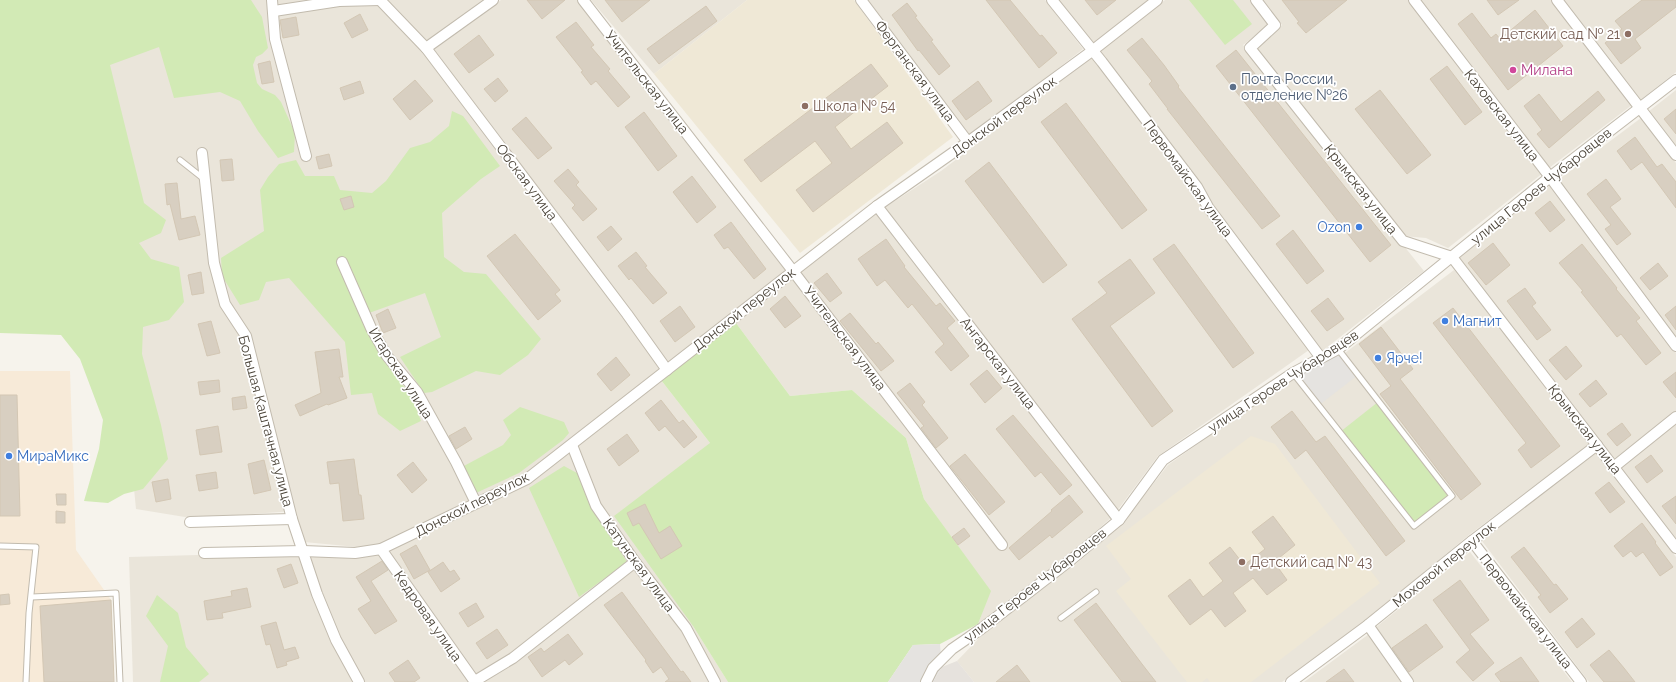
<svg xmlns="http://www.w3.org/2000/svg" width="1676" height="682" viewBox="0 0 1676 682" font-family="Raleway,sans-serif">
  <rect width="100%" height="100%" fill="#f6f3ec"/>
  <g fill="#eae5da">
    <path d="M173 0H485L419 48 624 316 662 369 524 475 381 544 357 547 304 542 295 511 191 518 136 509 92 56Z"/>
    <path d="M501 0H577L786 271 669 364 434 49Z"/>
    <path d="M591 0H747L654 74Z"/>
    <path d="M867 0H1045L1083 49 970 137Z"/>
    <path d="M1059 0H1150L1093 44Z"/>
    <path d="M1165 0H1250L1269 25 1243 45 1424 271 1321 352 1099 51Z"/>
    <path d="M1262 0H1409L1543 173 1448 248 1426 238 1403 236 1256 50 1282 25Z"/>
    <path d="M1419 0H1552L1632 105 1549 168 1439 28Z"/>
    <path d="M1562 0H1676V72L1639 101Z"/>
    <path d="M1093 56 1195 192 1309 350 1158 456 1114 515 1070 555 1016 594 978 624 990 591 924 499 906 438 852 390 790 396 736 323 881 210 941 171Z"/>
    <path d="M1676 90V147L1648 112Z"/>
    <path d="M1641 118 1676 163V337L1557 181Z"/>
    <path d="M1549 186 1676 353V411L1614 459 1459 258Z"/>
    <path d="M1454 270 1591 443 1469 535 1365 621 1282 682H974L957 661 985 632 1077 563 1121 525 1168 465 1281 385 1345 353Z"/>
    <path d="M661 380 710 443 693 626 728 682H133L129 557 295 552 353 559 385 553 530 483Z"/>
    <path d="M1676 423V540L1620 466Z"/>
    <path d="M1596 452 1676 557V682H1589L1482 541Z"/>
    <path d="M1470 552 1572 682H1411L1375 628Z"/>
    <path d="M1369 634 1404 682H1304Z"/>
  </g>
  <path fill="#f7ead8" d="M0 371H70L76 550 111 600 114 682H0Z"/>
  <path fill="#e6e2dd" d="M957 661 974 682H933L942 667Z"/>
  <g fill="#efe8d6">
    <path d="M747 0H854L953 137 800 253 654 74Z"/>
    <path d="M1251 436 1275 444 1380 583 1251 682H1210L1207 678 1202 682H1187L1116 591 1131 579 1106 546Z"/>
  </g>
  <g fill="#d2eab5">
    <path d="M0 0H251L262 17 268 48 262 54 256 57 253 65 257 83 262 89 275 95 281 102 295 133 294 152 278 158 258 131 240 101 220 92 174 98 159 47 110 65 144 203 166 220 161 233 139 243 151 259 179 267 184 302 169 320 143 327 142 354 161 425 168 459 143 489 124 494 108 503 84 501 99 449 103 420 80 359 61 335 0 333Z"/>
    <path d="M1189 0H1233L1252 24 1225 45Z"/>
    <path d="M452 111 463 116 500 166 481 179 442 213 444 257 464 272 486 274 541 339 528 355 500 375 476 371 432 392 424 393 400 357 441 337 425 293 369 313 362 317 384 361 412 397 421 421 400 431 378 414 372 393 351 395 345 342 289 278 266 282 259 300 240 305 222 276 221 258 264 231 260 190 268 177 279 164 296 160 305 176H334L340 190 372 193 386 181 410 148 430 142 449 126Z"/>
    <path d="M736 323 790 396 852 390 906 438 924 499 991 591 978 624 940 644 913 645 888 682H728L693 626 614 516 710 443 661 380Z"/>
    <path d="M1378 402 1452 496 1414 526 1340 432Z"/>
    <path d="M520 407 564 422 569 433 563 440 519 473 476 493 462 467 503 445 511 435 503 420Z"/>
    <path d="M564 466 577 473 592 508 627 562 579 597 529 488Z"/>
    <path d="M157 595 178 613 186 647 209 674 199 682H160L168 646 146 616Z"/>
  </g>
  <g fill="#e5e3e0">
    <path d="M1338 349 1358 375 1318 406 1293 373Z"/>
    <path d="M940 644 942 667 933 682H888L913 645Z"/>
  </g>
  <g fill="#d8cfc1" stroke="#d3c7b4">
    <path d="M527 0H565L542 19Z"/>
    <path d="M605 0H650L622 22Z"/>
    <path d="M986 0H1010L1040 36 1042 35 1057 53 1039 68Z"/>
    <path d="M1085 0H1116L1097 15Z"/>
    <path d="M1282 0H1347L1306 33 1297 23 1299 22Z"/>
    <path d="M1487 0H1519L1498 15Z"/>
    <path d="M1642 0H1676V7L1635 39 1641 48 1621 64 1605 43 1622 29 1615 21Z"/>
    <path d="M907 3 917 16 915 17 933 40 931 41 950 66 939 75 919 50 918 51 892 15Z"/>
    <path d="M706 6 717 21 659 64 647 49Z"/>
    <path d="M1535 10 1563 46 1508 90 1458 24 1472 13 1491 38 1496 34 1500 39Z"/>
    <path d="M360 14 368 30 352 38 344 23Z"/>
    <path d="M296 17 299 35 283 38 280 20Z"/>
    <path d="M576 22 594 45 591 47 610 69 608 71 630 97 618 107 596 81 591 85 581 72 583 71 556 37Z"/>
    <path d="M479 35 494 55 469 73 454 54Z"/>
    <path d="M1142 38 1164 65 1179 86 1178 87 1280 216 1262 229 1167 109H1168L1149 84 1152 81 1127 50Z"/>
    <path d="M1236 50 1391 245 1370 262 1216 66Z"/>
    <path d="M270 61 274 82 262 84 258 64Z"/>
    <path d="M871 64 888 86 835 127 851 149 887 122 903 143 813 212 796 190 832 163 815 141 761 182 744 160Z"/>
    <path d="M1447 66 1482 112 1465 125 1430 79Z"/>
    <path d="M498 78 508 91 495 102 484 89Z"/>
    <path d="M415 80 433 101 410 120 393 99Z"/>
    <path d="M360 81 364 93 344 100 340 88Z"/>
    <path d="M978 81 992 101 966 120 952 101Z"/>
    <path d="M1380 90 1431 155 1407 174 1355 109Z"/>
    <path d="M1598 91 1605 100 1549 148 1537 134 1542 130 1524 106 1539 94 1561 122Z"/>
    <path d="M1066 103 1147 210 1122 229 1041 122Z"/>
    <path d="M1676 109V134L1664 119Z"/>
    <path d="M644 112 677 156 658 171 625 127Z"/>
    <path d="M526 117 552 148 538 159 512 129Z"/>
    <path d="M1635 137 1657 167 1662 164 1676 182V208L1642 162 1631 170 1617 151Z"/>
    <path d="M329 154 332 166 319 169 316 157Z"/>
    <path d="M232 159 234 180 222 181 220 160Z"/>
    <path d="M989 162 1067 265 1043 283 965 181Z"/>
    <path d="M568 169 579 182 576 185 597 209 583 221 572 208 575 205 554 181Z"/>
    <path d="M692 176 716 207 697 223 673 192Z"/>
    <path d="M1606 179 1621 199 1610 207 1631 234 1617 245 1605 229 1611 225 1587 194Z"/>
    <path d="M177 183 181 219 195 216 200 235 179 240 170 204 167 205 165 184Z"/>
    <path d="M351 196 354 207 344 210 340 199Z"/>
    <path d="M1550 201 1565 220 1550 232 1535 213Z"/>
    <path d="M731 222 766 269 754 279 728 247 724 249 714 235Z"/>
    <path d="M611 226 622 239 608 251 597 237Z"/>
    <path d="M1293 230 1324 271 1307 284 1276 244Z"/>
    <path d="M515 234 560 290 555 294 561 301 538 320 487 256Z"/>
    <path d="M886 239 905 266 904 267 936 306 940 303 955 321 947 328 969 356 951 371 935 352 944 344 912 304 908 308 885 280 877 286 858 259Z"/>
    <path d="M1493 243 1510 265 1486 285 1468 263Z"/>
    <path d="M1174 244 1254 353 1233 368 1153 259Z"/>
    <path d="M1582 244 1617 288 1616 289 1640 318 1636 321 1661 353 1646 365 1621 334 1617 337 1581 292 1583 291 1559 263Z"/>
    <path d="M636 252 647 266 645 267 667 293 653 304 631 278 629 280 618 266Z"/>
    <path d="M1130 259 1155 293 1110 326 1173 411 1152 427 1072 319 1107 293 1098 282Z"/>
    <path d="M1658 263 1668 276 1650 290 1640 278Z"/>
    <path d="M201 272 204 293 192 295 188 275Z"/>
    <path d="M827 273 842 293 830 302 814 283Z"/>
    <path d="M1525 288 1536 303 1532 306 1551 330 1537 340 1507 301Z"/>
    <path d="M785 296 801 316 785 328 770 309Z"/>
    <path d="M1328 298 1344 319 1327 331 1311 311Z"/>
    <path d="M680 306 695 327 675 342 660 321Z"/>
    <path d="M1676 306V330L1665 315Z"/>
    <path d="M1453 308 1560 446 1531 468 1518 450 1526 443 1433 323Z"/>
    <path d="M388 309 396 328 383 333 376 315Z"/>
    <path d="M850 313 876 344 878 342 894 361 881 371 840 321Z"/>
    <path d="M211 321 220 353 207 356 198 324Z"/>
    <path d="M1381 327 1413 369 1400 379 1481 484 1461 500 1380 394 1391 386 1359 344Z"/>
    <path d="M1566 346 1582 366 1566 380 1549 360Z"/>
    <path d="M339 349 343 377H339L347 398 328 405 327 404 300 416 295 405 321 393 315 352Z"/>
    <path d="M616 357 630 375 611 391 597 374Z"/>
    <path d="M987 370 1002 388 985 403 970 384Z"/>
    <path d="M1676 372V398L1663 382Z"/>
    <path d="M219 380 220 392 200 395 198 382Z"/>
    <path d="M1596 380 1607 394 1590 407 1579 394Z"/>
    <path d="M910 383 925 402 922 405 948 438 936 448 921 428 924 426 897 393Z"/>
    <path d="M0 395H17L20 516H0Z"/>
    <path d="M245 396 247 408 233 410 232 398Z"/>
    <path d="M661 400 679 423 683 420 697 437 684 448 665 426 659 431 645 413Z"/>
    <path d="M1292 411 1316 442 1325 436 1405 541 1386 556 1306 450 1295 459 1271 427Z"/>
    <path d="M1013 415 1072 485 1060 495 1041 472 1035 477 996 429Z"/>
    <path d="M1622 423 1631 435 1617 446 1607 434Z"/>
    <path d="M218 426 222 452 200 455 196 430Z"/>
    <path d="M465 427 472 439 456 449 449 436Z"/>
    <path d="M627 434 639 451 619 466 607 449Z"/>
    <path d="M965 454 1005 502 989 515 950 466Z"/>
    <path d="M1651 455 1663 471 1647 483 1635 467Z"/>
    <path d="M354 459 359 495H361L364 519 343 521 339 483 330 484 327 462Z"/>
    <path d="M264 460 271 490 254 494 248 464Z"/>
    <path d="M413 462 427 480 412 493 397 475Z"/>
    <path d="M216 472 218 488 199 491 196 475Z"/>
    <path d="M168 479 171 499 156 502 152 482Z"/>
    <path d="M1609 482 1625 502 1610 513 1595 493Z"/>
    <path d="M56 494H66V505H57Z"/>
    <path d="M1069 495 1083 512 1052 538 1050 535 1019 560 1009 548 1052 511 1051 510Z"/>
    <path d="M1676 496V524L1662 506Z"/>
    <path d="M645 504 659 533 670 526 682 546 661 559 639 523 633 526 627 513Z"/>
    <path d="M56 511 65 512V523H56Z"/>
    <path d="M1273 516 1295 545 1274 562 1287 580 1267 595 1253 578 1233 593 1246 611 1225 627 1211 609 1190 625 1168 596 1190 579 1203 597 1223 581 1209 563 1230 547 1244 565 1265 549 1252 532Z"/>
    <path d="M1642 523 1656 542 1655 543 1673 567 1660 576 1643 552 1636 557 1631 551 1623 557 1614 546Z"/>
    <path d="M964 528 970 536 958 545 952 537Z"/>
    <path d="M416 545 430 570 414 579 400 554Z"/>
    <path d="M1524 547 1554 585 1556 584 1568 599 1550 613 1538 597 1541 595 1511 557Z"/>
    <path d="M382 561 388 570 371 581 397 621 375 634 358 609 371 601 356 577Z"/>
    <path d="M443 562 450 572 454 570 460 579 441 592 428 572Z"/>
    <path d="M291 564 298 583 284 588 277 569Z"/>
    <path d="M1460 580 1489 620 1470 634 1494 663 1473 681 1456 662 1470 650 1433 600Z"/>
    <path d="M247 588 251 607 222 613 223 618 207 620 204 601 232 596 231 591Z"/>
    <path d="M622 592 681 672 683 671 691 682H665L669 679 661 667 653 673 645 661 646 660 604 605Z"/>
    <path d="M9 594 10 604 0 605V595Z"/>
    <path d="M111 600 114 682H44L40 606Z"/>
    <path d="M476 603 484 617 468 627 459 613Z"/>
    <path d="M1096 603 1142 664 1156 682H1122L1074 620Z"/>
    <path d="M1582 618 1595 634 1577 648 1565 632Z"/>
    <path d="M276 622 284 650 295 647 299 658 286 662 287 665 277 668 270 644 266 645 261 626Z"/>
    <path d="M1426 624 1443 647 1409 672 1392 648Z"/>
    <path d="M497 629 508 645 487 659 476 643Z"/>
    <path d="M568 634 583 654 569 665 565 660 542 677 528 657 541 648 544 652Z"/>
    <path d="M1609 650 1624 668 1635 682H1604L1590 665Z"/>
    <path d="M1521 657 1539 682H1501L1495 674Z"/>
    <path d="M408 660 420 678 414 682H395L389 673Z"/>
    <path d="M1017 665 1030 682H996Z"/>
    <path d="M1344 669 1354 682H1326Z"/>
  </g>
  <g fill="none" stroke-linecap="round" stroke-linejoin="round">
    <g stroke="#c2bbae" stroke-width="7">
      <g id="lane">
        <path d="M180 160 204 179"/>
        <path d="M1293 373 1414 526 1452 496 1338 349"/>
        <path d="M0 546 36 547 29 613 26 682"/>
        <path d="M32 597 116 593 120 682"/>
        <path d="M1061 618 1096 592"/>
      </g>
    </g>
    <g stroke="#c2bbae" stroke-width="12">
      <g id="street">
        <path d="M272 0 275 39 306 156"/>
        <path d="M380 0 426 48 627 314 667 370"/>
        <path d="M583 0 793 271 1002 545"/>
        <path d="M861 0 968 142"/>
        <path d="M1052 0 1102 62 1197 187 1208 207 1321 358"/>
        <path d="M1256 0 1275 25 1250 48 1403 241 1452 257 1676 548"/>
        <path d="M1414 0 1550 177 1676 346"/>
        <path d="M1557 0 1676 155"/>
        <path d="M274 11 339 1 380 0"/>
        <path d="M426 48 493 0"/>
        <path d="M202 153 214 263 225 304 246 336 292 519 317 594 336 640 359 682"/>
        <path d="M877 206 1119 520"/>
        <path d="M342 262 371 328 387 356 417 392 456 462 476 503"/>
        <path d="M572 445 596 506 635 562 686 628 715 682"/>
        <path d="M1615 466 1676 417"/>
        <path d="M190 522 292 519"/>
        <path d="M1472 541 1581 682"/>
        <path d="M381 549 475 682"/>
        <path d="M204 553 303 551 355 553 381 549 527 479 877 206 968 142 1092 51 1157 0"/>
        <path d="M1368 625 1408 682"/>
        <path d="M475 681 513 658 635 562"/>
        <path d="M926 682 933 668 952 649 981 629 1072 559 1119 520 1163 460 1293 373 1338 349 1550 177 1676 80"/>
        <path d="M1291 682 1368 625 1472 541 1597 445"/>
      </g>
    </g>
    <use href="#lane" stroke="#fff" stroke-width="5"/>
    <use href="#street" stroke="#fff" stroke-width="10"/>
  </g>
  <g fill="#8d6e63" stroke="#fff" stroke-width="1.5">
    <circle cx="1628" cy="34" r="4"/>
    <circle cx="805" cy="106" r="4"/>
    <circle cx="1242" cy="562" r="4"/>
  </g>
  <circle fill="#d1479c" stroke="#fff" stroke-width="1.5" cx="1513" cy="70" r="4"/>
  <circle fill="#5c6f8a" stroke="#fff" stroke-width="1.5" cx="1233" cy="87" r="4"/>
  <g fill="#3f7fe0" stroke="#fff" stroke-width="1.5">
    <circle cx="1359" cy="227" r="4"/>
    <circle cx="1445" cy="321" r="4"/>
    <circle cx="1378" cy="358" r="4"/>
    <circle cx="9" cy="456" r="4"/>
  </g>
  <g text-anchor="middle" dominant-baseline="central" stroke-width="3.5" stroke-linejoin="round" paint-order="stroke">
    <g font-size="14" fill="#785e54" stroke="#fff" text-anchor="start">
      <text x="1620" y="34" text-anchor="end">Детский сад № 21</text>
      <text x="813" y="106">Школа № 54</text>
      <text x="1250" y="562">Детский сад № 43</text>
    </g>
    <g font-size="14" fill="#b23c85" stroke="#fff" text-anchor="start">
      <text x="1521" y="70">Милана</text>
    </g>
    <g font-size="14" fill="#4b4439" stroke="#fff">
      <text transform="translate(915 71) rotate(53)">Ферганская улица</text>
      <text transform="translate(647 82) rotate(52)">Учительская улица</text>
      <text transform="translate(1502 115) rotate(52)">Каховская улица</text>
      <text transform="translate(1004 116) rotate(-36)">Донской переулок</text>
      <text transform="translate(1188 178) rotate(54)">Первомайская улица</text>
      <text transform="translate(527 182) rotate(53)">Обская улица</text>
      <text transform="translate(1541 186) rotate(-39)">улица Героев Чубаровцев</text>
      <text transform="translate(1361 189) rotate(52)">Крымская улица</text>
      <text transform="translate(744 309) rotate(-38)">Донской переулок</text>
      <text transform="translate(845 338) rotate(53)">Учительская улица</text>
      <text transform="translate(998 363) rotate(52)">Ангарская улица</text>
      <text transform="translate(401 373) rotate(57)">Игарская улица</text>
      <text transform="translate(1283 381) rotate(-33)">улица Героев Чубаровцев</text>
      <text transform="translate(266 421) rotate(75)">Большая Каштачная улица</text>
      <text transform="translate(1585 429) rotate(52)">Крымская улица</text>
      <text transform="translate(472 504) rotate(-27)">Донской переулок</text>
      <text transform="translate(1444 564) rotate(-39)">Моховой переулок</text>
      <text transform="translate(639 565) rotate(54)">Катунская улица</text>
      <text transform="translate(1035 585) rotate(-38)">улица Героев Чубаровцев</text>
      <text transform="translate(1526 611) rotate(52)">Первомайская улица</text>
      <text transform="translate(428 616) rotate(55)">Кедровая улица</text>
    </g>
    <g font-size="14" fill="#4e5e75" stroke="#fff" text-anchor="start">
      <text x="1241" y="79">Почта России,<tspan x="1241" dy="16">отделение №26</tspan></text>
    </g>
    <g font-size="14" fill="#366cbe" stroke="#fff" text-anchor="start">
      <text x="1351" y="227" text-anchor="end">Ozon</text>
      <text x="1453" y="321">Магнит</text>
      <text x="1386" y="358">Ярче!</text>
      <text x="17" y="456">МираМикс</text>
    </g>
  </g>
</svg>
